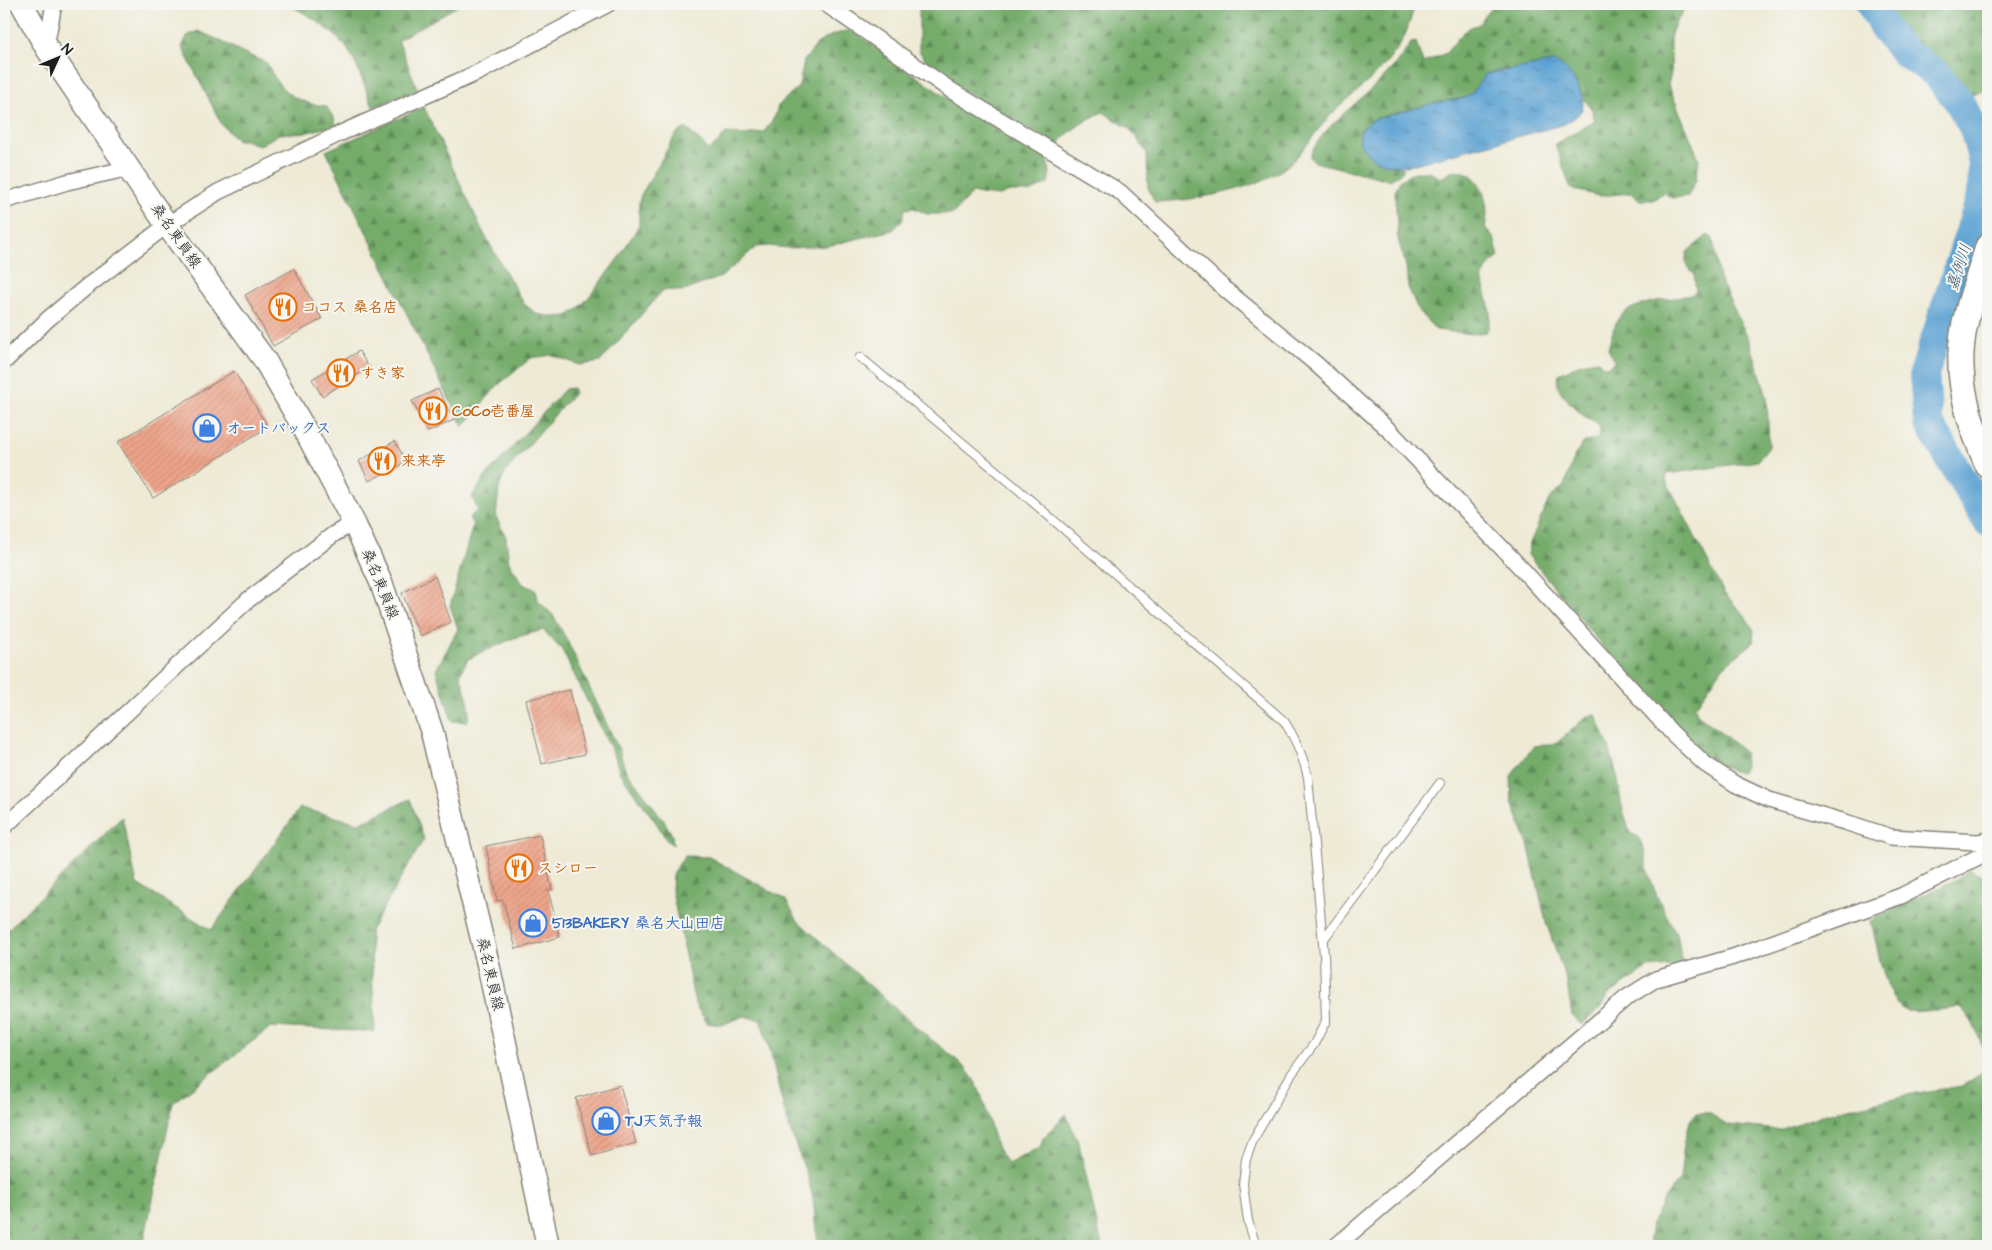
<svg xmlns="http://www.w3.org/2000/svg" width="1992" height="1250" viewBox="0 0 1992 1250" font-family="'Architects Daughter','Klee One',sans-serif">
  <defs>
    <pattern id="forest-firs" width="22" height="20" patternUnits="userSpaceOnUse" patternTransform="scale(1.25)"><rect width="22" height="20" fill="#74ac6b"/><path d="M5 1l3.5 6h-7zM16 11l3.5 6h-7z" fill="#5e8b57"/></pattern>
    <pattern id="water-ripples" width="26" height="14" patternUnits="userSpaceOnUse" patternTransform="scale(1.25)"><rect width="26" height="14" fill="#5da3d3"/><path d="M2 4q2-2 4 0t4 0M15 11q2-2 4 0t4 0" fill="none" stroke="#4c84aa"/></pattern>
    <pattern id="building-hatch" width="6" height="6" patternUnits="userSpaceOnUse" patternTransform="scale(1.25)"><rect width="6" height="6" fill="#eda48a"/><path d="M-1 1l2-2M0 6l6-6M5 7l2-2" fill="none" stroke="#cb8d76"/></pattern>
  </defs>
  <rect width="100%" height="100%" fill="#f6f6f2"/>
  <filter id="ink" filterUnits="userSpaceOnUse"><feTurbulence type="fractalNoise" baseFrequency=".02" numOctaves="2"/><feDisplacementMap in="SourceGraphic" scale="10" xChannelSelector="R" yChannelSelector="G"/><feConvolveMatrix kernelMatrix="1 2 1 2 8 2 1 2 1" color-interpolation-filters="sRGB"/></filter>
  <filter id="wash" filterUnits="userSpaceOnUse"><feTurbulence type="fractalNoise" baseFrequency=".0096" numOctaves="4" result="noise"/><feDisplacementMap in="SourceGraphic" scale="20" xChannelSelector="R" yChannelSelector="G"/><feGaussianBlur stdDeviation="1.12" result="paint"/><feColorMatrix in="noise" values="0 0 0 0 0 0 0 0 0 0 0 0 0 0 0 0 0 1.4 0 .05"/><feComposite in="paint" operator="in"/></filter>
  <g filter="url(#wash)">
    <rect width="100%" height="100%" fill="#eeead5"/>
    <g fill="url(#forest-firs)" stroke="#486444">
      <path d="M286 4H461L398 40 418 90 373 107C365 89 359 67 348 50 338 34 304 11 286 4Z"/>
      <path d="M919 4H1408L1415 5C1411 17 1408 30 1402 41 1386 72 1354 91 1331 115 1314 132 1301 158 1280 171 1250 191 1191 201 1155 202L1148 188 1147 153 1130 129 1103 112C1091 117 1064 133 1059 145L1008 118 934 72 919 51Z"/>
      <path d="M1492 4H1688C1681 14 1671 27 1670 40 1669 57 1675 66 1668 84L1699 159 1696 180 1688 196 1671 198 1664 192 1653 200H1640L1631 193 1599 196 1571 189 1555 144 1595 121 1592 110 1563 67 1501 70 1486 74 1471 95 1465 98 1435 103 1375 119 1369 122 1360 131C1364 158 1378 162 1403 168V171L1390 180 1314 162 1310 157C1320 130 1347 112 1367 93 1384 78 1399 62 1411 43L1416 42 1423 63 1446 53 1459 37 1468 28 1480 24 1485 15 1493 7Z"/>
      <path d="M1878 4H1988V89L1970 96 1962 91 1947 75 1904 42 1888 21Z"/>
      <path d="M851 30 947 98 1046 156 1050 172 1048 183 1030 192H1010L999 196 972 193 953 214H927L914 208 905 209 902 221 893 230 827 246 789 248 769 246 756 247 721 277 683 291 663 290 600 362 580 365 552 355 531 358 497 386 463 427 326 151 424 107 483 232 524 304 537 314 554 317 567 316 577 310 589 297 620 256 639 225V202L641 195 676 134 686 128 709 150 718 143 726 133 744 135 764 132 775 116 778 106 799 86 804 61 818 43 832 35Z"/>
      <path d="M198 31C222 40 243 54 267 63 276 82 284 95 306 102 312 105 319 105 326 106L334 118 336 125 308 132 279 134 259 146 245 140H237L222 125 182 47 187 36Z"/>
      <path d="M1453 171C1458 171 1464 171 1469 174 1485 183 1490 211 1485 227L1494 238 1499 257 1490 264 1482 277C1485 296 1496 314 1486 332L1471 334 1436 330 1419 312 1408 287 1406 266 1398 239 1395 192 1400 180 1415 172H1429L1441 178Z"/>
      <path d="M1708 235 1713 239 1719 278 1750 342 1767 397 1769 447 1758 461 1667 474 1666 480 1724 593 1745 616 1754 630 1753 643 1724 666 1695 707 1697 714 1717 729 1744 752 1745 767 1741 772 1732 771 1698 753 1648 702 1528 555 1530 543 1549 499 1564 486 1575 455 1584 442 1599 438 1600 428C1595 422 1590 420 1584 416 1574 408 1564 397 1557 386L1559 374 1582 363 1597 360 1603 366 1608 367 1615 362 1608 349C1611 339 1613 328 1618 319 1629 302 1672 299 1691 295L1696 291 1694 274 1685 263 1687 252Z"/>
      <path d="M573 388 575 392 506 471 499 488 496 517 506 537 509 562 523 584 536 590 538 601 553 615 567 640 619 750 625 769 663 819 672 835 673 845 667 841 657 824 620 773 614 755 562 650 543 630 514 638 468 659 460 674C464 688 473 707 467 722L452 721 436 670 458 629 450 606 473 525 469 518 478 510 472 497 486 476 565 389Z"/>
      <path d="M1596 715 1609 747 1618 779 1621 803 1630 833 1639 837 1645 852 1648 873 1657 896 1678 938 1682 965 1648 968 1608 995 1601 1007 1582 1025 1572 1016 1567 983 1546 922 1529 848 1512 802 1511 776 1534 746 1557 743 1587 716Z"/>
      <path d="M410 799 424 839 370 931 375 1032 271 1027 173 1103 143 1246H4V933L122 817 137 884 211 930 300 808 359 823Z"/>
      <path d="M685 856 709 857 785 899 798 921C839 958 880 995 921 1031 939 1047 961 1059 974 1080 990 1106 988 1141 1008 1164L1040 1147 1043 1138 1066 1114 1079 1144 1102 1246H821C813 1234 816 1210 812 1194 806 1166 792 1141 785 1113 776 1081 773 1052 760 1020L744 1016 722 1025 707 1023 695 1004 672 891 673 872Z"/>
      <path d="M1970 870 1983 877 1988 885V1246H1649L1652 1223 1663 1200 1680 1179 1684 1144 1690 1121 1696 1113H1709L1728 1125 1779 1130 1825 1114 1916 1093 1963 1086 1980 1074 1987 1063C1981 1042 1977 1024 1961 1008 1949 1008 1917 1013 1907 1011 1886 1006 1876 940 1871 921 1903 900 1940 892 1970 870Z"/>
    </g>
    <path fill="url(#water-ripples)" stroke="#3c6078" d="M1552 62C1552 62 1559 63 1559 64 1570 69 1589 100 1581 111 1577 117 1568 122 1562 125L1407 166C1397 166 1386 165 1376 160 1357 149 1352 129 1375 119L1435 103 1465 98 1471 94 1486 74Z"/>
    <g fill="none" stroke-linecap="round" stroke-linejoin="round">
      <path stroke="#5da3d3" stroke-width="30" d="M1871 4 1885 30 1904 52 1935 73 1958 100 1974 128 1983 162 1982 195 1924 374 1928 422 1988 522"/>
    </g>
    <g id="blocks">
      <g fill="url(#building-hatch)">
        <path d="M294 269 322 319 273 346 245 295Z"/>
        <path d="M359 351 369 368 322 396 312 379Z"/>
        <path d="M234 371 268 427 153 498 118 442Z"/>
        <path d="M438 389 454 420 428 432 412 401Z"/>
        <path d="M395 441 406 462 369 481 359 461Z"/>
        <path d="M435 576 451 622 420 636 402 593Z"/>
        <path d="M570 690 585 754 542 764 526 700Z"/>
        <path d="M540 835 552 890H548L560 937 516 949 503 900 497 901 486 846Z"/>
        <path d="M620 1085 636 1143 592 1156 576 1098Z"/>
      </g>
    </g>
  </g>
  <g filter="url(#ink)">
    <use href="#blocks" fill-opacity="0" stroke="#858378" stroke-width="1"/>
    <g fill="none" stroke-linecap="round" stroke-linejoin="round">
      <g stroke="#858378" stroke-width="10">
        <g id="service">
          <path d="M860 357 1012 484 1284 721C1296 739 1303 756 1308 777L1324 955 1326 1021 1314 1044 1291 1075 1253 1140 1246 1159 1243 1184 1248 1221 1256 1246"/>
          <path d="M1323 940 1440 783"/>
        </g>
      </g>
      <g stroke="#858378" stroke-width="18">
        <g id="minor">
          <path d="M826 4 952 91 1120 192 1227 291 1315 363 1391 432 1521 568 1672 733 1705 764 1735 784 1769 800 1845 822 1891 837 1978 842 1988 840"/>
          <path d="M46 47 54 4"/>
          <path d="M4 201 67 182 130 168"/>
          <path d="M4 362 48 319 85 288 167 225 218 192 341 133 477 73 608 4"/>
          <path d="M4 827 248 600 334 534 354 523"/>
          <path d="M1336 1246 1626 998 1656 979 1733 957 1901 896 1988 852"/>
        </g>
      </g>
      <g stroke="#858378" stroke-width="25">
        <path id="secondary" d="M22 4 46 47 167 225 264 359 305 430 354 523 381 582 432 732 489 968 548 1246"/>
      </g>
      <g stroke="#858378" stroke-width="28">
        <path id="primary" d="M1988 247C1978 282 1962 318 1961 354 1959 392 1973 431 1988 465"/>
      </g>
      <use href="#service" stroke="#fff" stroke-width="8"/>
      <use href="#minor" stroke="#fff" stroke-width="15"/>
      <use href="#secondary" stroke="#fff" stroke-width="22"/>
      <use href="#primary" stroke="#fff" stroke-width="25"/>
    </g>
  </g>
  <defs>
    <g id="restaurant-ring" transform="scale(1.4375)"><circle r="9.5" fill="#f6f6f2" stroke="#e8710a" stroke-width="1.5"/><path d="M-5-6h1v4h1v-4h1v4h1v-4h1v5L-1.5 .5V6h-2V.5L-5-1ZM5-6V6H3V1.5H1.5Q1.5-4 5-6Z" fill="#e8710a"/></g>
    <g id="shop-ring" transform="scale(1.4375)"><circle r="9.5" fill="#f6f6f2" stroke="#3f7fe0" stroke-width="1.5"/><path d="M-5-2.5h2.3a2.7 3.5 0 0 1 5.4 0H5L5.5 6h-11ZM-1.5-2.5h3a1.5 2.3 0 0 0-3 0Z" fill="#3f7fe0"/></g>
  </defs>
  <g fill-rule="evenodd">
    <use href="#restaurant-ring" x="283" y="307"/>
    <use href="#restaurant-ring" x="341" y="373"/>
    <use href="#restaurant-ring" x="433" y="411"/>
    <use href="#shop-ring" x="207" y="428"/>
    <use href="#restaurant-ring" x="382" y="461"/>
    <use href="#restaurant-ring" x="519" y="868"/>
    <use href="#shop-ring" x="533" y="923"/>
    <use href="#shop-ring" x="606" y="1121"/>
  </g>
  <g text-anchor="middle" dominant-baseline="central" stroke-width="4" stroke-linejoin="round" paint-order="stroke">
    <g font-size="15" fill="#1c1c1c" stroke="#f6f6f2">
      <text transform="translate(176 236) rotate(55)">桑名東員線</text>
      <text transform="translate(380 584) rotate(68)">桑名東員線</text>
      <text transform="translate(490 974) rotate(77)">桑名東員線</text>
    </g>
    <g font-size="15" font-weight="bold" fill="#c56008" stroke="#f6f6f2" text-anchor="start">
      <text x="302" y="307">ココス 桑名店</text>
      <text x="360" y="373">すき家</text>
      <text x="452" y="411">CoCo壱番屋</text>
      <text x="401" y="461">来来亭</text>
      <text x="538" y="868">スシロー</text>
    </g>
    <g font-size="15" font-weight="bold" fill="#366cbe" stroke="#f6f6f2" text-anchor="start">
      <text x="226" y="428">オートバックス</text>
      <text x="552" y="923">513BAKERY 桑名大山田店</text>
      <text x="625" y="1121">TJ天気予報</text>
    </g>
    <g font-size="16" font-style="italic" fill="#39596e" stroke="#f6f6f2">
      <text transform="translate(1959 267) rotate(-72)">嘉例川</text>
    </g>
  </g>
  <rect width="1992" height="1250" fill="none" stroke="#f6f6f2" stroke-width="20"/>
  <g transform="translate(58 58) rotate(46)" stroke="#f6f6f2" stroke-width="4" paint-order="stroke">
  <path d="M0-4L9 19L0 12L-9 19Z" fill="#1c1c1c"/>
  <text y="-8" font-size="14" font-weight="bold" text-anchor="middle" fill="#1c1c1c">N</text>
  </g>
</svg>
